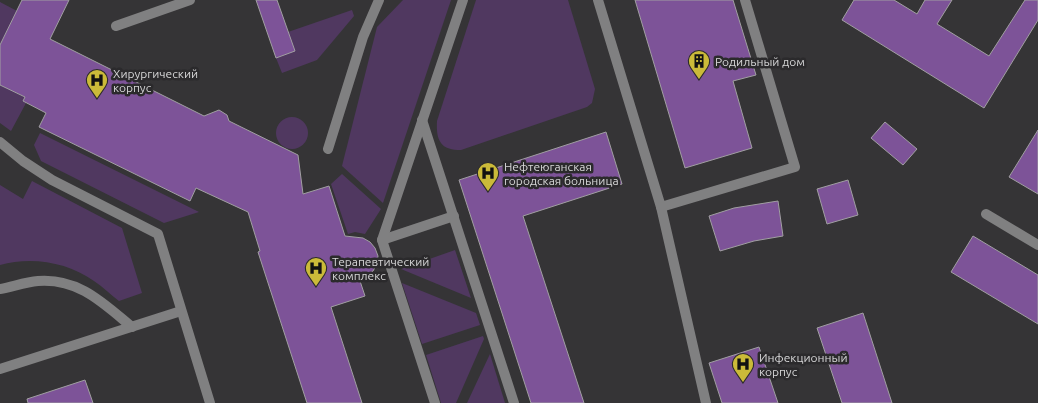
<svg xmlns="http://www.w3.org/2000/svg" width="1038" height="403" viewBox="0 0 1038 403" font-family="Ubuntu,sans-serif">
  <rect width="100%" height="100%" fill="#353436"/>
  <g fill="#503860">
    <path d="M403 0H451L383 203 342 166 377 27Z"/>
    <path d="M476 0H568L595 89 592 103 587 107 461 150C440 150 436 140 437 121Z"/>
    <path d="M0 2 17 11 0 45Z"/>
    <path d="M352 10 354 16 317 60 282 73 276 58 288 32Z"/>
    <path d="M0 85 25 97 23 101 26 103 11 131 0 123Z"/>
    <circle cx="292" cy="133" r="16"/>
    <path d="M40 133 199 212 164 223 41 161 34 145Z"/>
    <path d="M342 174 381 209 365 234 355 232 348 234 331 184Z"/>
    <path d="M32 181 122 228 142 293 119 301C111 295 103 287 94 281 68 262 31 256 0 265V185L23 199Z"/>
    <path d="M455 250 471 298 401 269Z"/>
    <path d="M402 283 476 313 480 325 422 344Z"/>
    <path d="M483 336 484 339 456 403H441L426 355Z"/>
    <path d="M490 354 505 403H467Z"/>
  </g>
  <g fill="#7d5398" stroke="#a19fa2">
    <path d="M22 0H69L50 39 204 116 219 110 227 115 229 121 298 155 303 194 329 186 345 236 363 238 370 242 375 248 378 256 377 264 373 271 360 281 365 296 331 307 362 403H307L258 252 260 251 248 212 196 188 190 201 39 127 46 113 23 101 25 97 0 85V45Z"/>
    <path d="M256 0H277L295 51 276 58Z"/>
    <path d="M635 0H733L756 75 733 81 752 148 685 168Z"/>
    <path d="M854 0H894L917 14 925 0H952L937 24 989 56 1025 0H1038V20L984 108 842 20Z"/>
    <path d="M885 122 917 149 903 165 871 138Z"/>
    <path d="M1038 130V194L1009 177Z"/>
    <path d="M606 132 622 184 523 216 584 403H531L459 180Z"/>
    <path d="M848 180 858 215 827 224 817 189Z"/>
    <path d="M778 201 783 236 754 241 720 251 709 216 734 208Z"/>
    <path d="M973 236 1038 275V324L951 272Z"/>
    <path d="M863 313 892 403H842L817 328Z"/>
    <path d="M759 347 778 403H722L709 363Z"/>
    <path d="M85 380 93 403H28L27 399Z"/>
  </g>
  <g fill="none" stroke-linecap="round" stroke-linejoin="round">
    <g stroke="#808081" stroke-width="10">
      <path d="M598 0 661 207 795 167 745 0"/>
      <path d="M116 26 190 0"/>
      <path d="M422 120 514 403"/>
      <path d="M0 142 23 161 52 180 158 234 210 403"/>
      <path d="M328 149 363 37 379 0"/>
      <path d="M661 207 706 403"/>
      <path d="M986 214 1038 245"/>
      <path d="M382 240 454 216"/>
      <path d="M0 289C12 287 25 282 38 281 79 278 103 303 132 327"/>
      <path d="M0 369 181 311"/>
      <path d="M435 403 382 240 463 0"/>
    </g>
  </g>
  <defs>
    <g id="building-pin" transform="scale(1.125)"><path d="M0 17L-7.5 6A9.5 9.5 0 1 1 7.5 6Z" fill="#cbba39" stroke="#2b2a2c"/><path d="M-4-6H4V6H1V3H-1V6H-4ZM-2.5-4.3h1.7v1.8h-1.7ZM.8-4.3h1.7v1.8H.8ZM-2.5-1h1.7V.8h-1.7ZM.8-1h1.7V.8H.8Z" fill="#111"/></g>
    <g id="hospital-pin" transform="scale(1.125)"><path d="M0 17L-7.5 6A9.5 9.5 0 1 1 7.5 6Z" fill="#cbba39" stroke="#2b2a2c"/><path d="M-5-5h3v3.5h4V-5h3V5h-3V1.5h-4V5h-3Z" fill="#111"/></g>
  </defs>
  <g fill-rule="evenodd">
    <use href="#building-pin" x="699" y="61"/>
    <use href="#hospital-pin" x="97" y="80"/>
    <use href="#hospital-pin" x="488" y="173"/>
    <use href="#hospital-pin" x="316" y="268"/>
    <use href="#hospital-pin" x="743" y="364"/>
  </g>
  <g text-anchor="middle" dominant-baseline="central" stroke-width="5" stroke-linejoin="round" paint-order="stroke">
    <g font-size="12" fill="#d6d6d7" stroke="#2b2a2c" text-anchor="start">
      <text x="715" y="61">Родильный дом</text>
      <text x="113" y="73">Хирургический<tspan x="113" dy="14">корпус</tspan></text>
      <text x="504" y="166">Нефтеюганская<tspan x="504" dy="14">городская больница</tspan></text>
      <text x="332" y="261">Терапевтический<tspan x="332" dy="14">комплекс</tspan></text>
      <text x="759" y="357">Инфекционный<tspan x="759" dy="14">корпус</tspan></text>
    </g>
  </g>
</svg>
